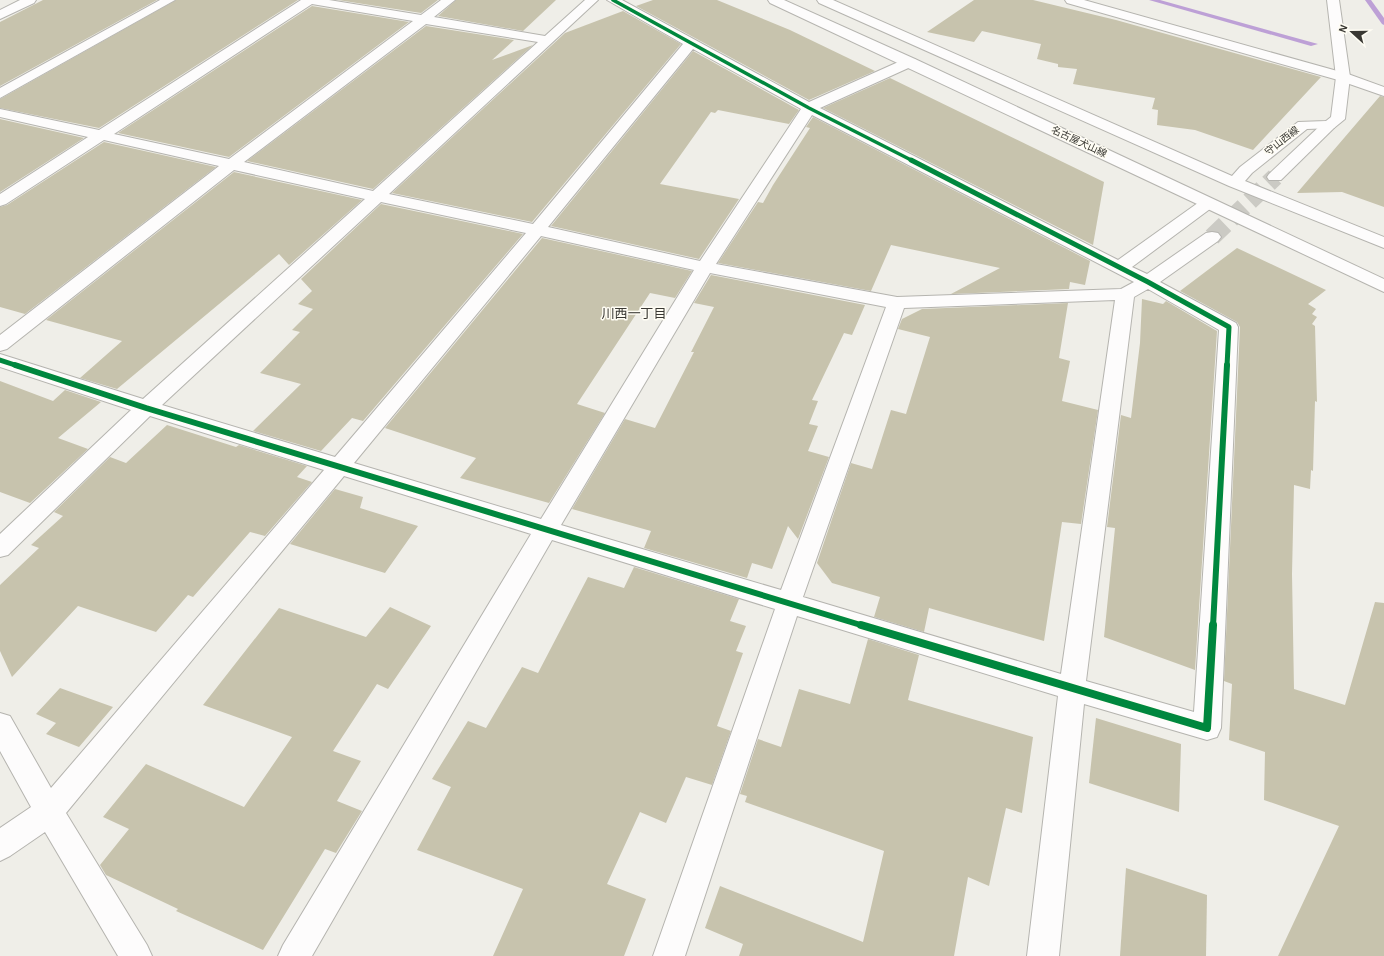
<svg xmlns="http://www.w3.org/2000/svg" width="1384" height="956" viewBox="0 0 1384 956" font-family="'Alegreya Sans','Noto Sans JP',sans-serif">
  <rect width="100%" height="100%" fill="#efeee8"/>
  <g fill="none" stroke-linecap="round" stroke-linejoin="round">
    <g fill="#bda0d6" fill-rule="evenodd">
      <path d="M1149 0H1160L1318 44 1311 46Z"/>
      <path d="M1365 0H1371L1384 18V25L1382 24Z"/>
    </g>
  </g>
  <g fill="#c7c3ad">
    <path d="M43 0H157L0 86V22Z"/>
    <path d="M176 0H298L99 128 0 108V99Z"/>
    <path d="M338 0H438L421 13Z"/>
    <path d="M456 0H556L523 31 438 16Z"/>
    <path d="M653 0H717L790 30 875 71 809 100 636 6Z"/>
    <path d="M974 0H1033L1116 20 1321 77 1253 150 1195 130 1157 125 1158 110 1152 109 1155 98 1073 84 1077 69 1058 67V64L1037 59 1041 44 982 31 974 42 927 32Z"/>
    <path d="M312 6 409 22 229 157 118 133Z"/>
    <path d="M623 11 681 44 532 222 392 193 565 33Z"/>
    <path d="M426 26 514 40 492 60 533 45 373 189 247 161Z"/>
    <path d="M693 51 799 110 789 124 718 110 715 113 711 112 660 184 739 199 699 259 551 226Z"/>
    <path d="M890 78 1104 182 1093 245 823 108Z"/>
    <path d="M1380 96 1384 97V207L1342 192 1297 193Z"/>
    <path d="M813 117 1090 261 1085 285 1070 282 1069 289 951 294 1000 268 891 245 871 291 718 263 758 202 763 203 773 185 810 128 806 127Z"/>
    <path d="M0 119 84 138 0 192Z"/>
    <path d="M104 142 216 167 25 314 0 307V207L7 205Z"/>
    <path d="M234 172 362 200 289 265 279 254 117 389 80 378 122 341 46 320Z"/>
    <path d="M381 204 523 234 363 421 352 418 321 451 253 431 301 384 260 373 300 332 292 330 313 309 298 304 312 291 301 279Z"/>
    <path d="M542 238 692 271 675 298 650 293 577 404 605 413 549 503 460 478 476 458 385 428Z"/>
    <path d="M1237 248 1326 290 1308 304 1316 309 1312 314 1317 317 1312 324 1315 326 1317 402 1315 401 1313 471 1311 470 1310 489 1294 485 1292 574 1294 689 1345 705 1375 602 1384 603V956H1278L1339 826 1264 800 1265 752 1229 740 1232 684 1224 681 1240 327 1237 322 1180 291Z"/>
    <path d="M711 275 865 305 852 335 844 333 812 400 818 401 809 424 818 426 808 451 829 457 798 539 788 526 772 569 752 563 747 578 644 548 651 531 572 509 625 419 655 428 694 352H691L714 307 694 303Z"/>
    <path d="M1142 299 1163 304 1166 301 1217 331 1195 670 1104 637 1115 528 1107 527 1121 415 1131 418 1140 343Z"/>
    <path d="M1068 303 1059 358 1070 361 1062 401 1098 410 1081 524 1062 522 1044 641 929 608 924 632 874 617 880 597 832 583 817 563 851 463 872 469 891 410 906 414 930 337 898 329 902 319 922 309Z"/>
    <path d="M0 381 53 401 65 390 101 402 58 438 88 449 30 503 0 492Z"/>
    <path d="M167 425 236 447 239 445 307 466 297 477 312 482 265 536 250 532 193 597 188 595 156 632 78 606 12 677 0 651V585L39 548 31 545 63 516 54 512 110 457 126 463Z"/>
    <path d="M335 489 363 497 360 508 418 526 385 573 290 544Z"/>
    <path d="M634 567 739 599 730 621 746 626 736 651 743 653 717 726 731 731 712 785 686 777 666 823 640 812 607 884 646 899 624 956H493L523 889 417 850 451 787 432 779 468 721 486 728 522 667 538 673 588 577 624 588Z"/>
    <path d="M390 607 431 626 388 689 377 684 333 751 361 761 337 801 362 811 336 853 325 849 263 950 176 911 178 909 106 875 100 865 129 829 103 817 146 764 244 807 292 737 203 705 279 608 366 637Z"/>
    <path d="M868 639 919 655 908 700 1033 737 1022 813 1006 808 989 886 968 877 954 956H739L743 944 705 928 720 886 863 942 884 851 745 802 747 796 740 794 758 739 781 747 799 689 850 704Z"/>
    <path d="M60 688 113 707 79 747 46 734 56 723 36 714Z"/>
    <path d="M1096 718 1181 744 1179 812 1089 783Z"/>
    <path d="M1126 868 1207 895 1206 956H1120Z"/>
  </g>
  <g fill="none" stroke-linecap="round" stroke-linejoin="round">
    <path stroke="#cbcac4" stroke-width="18" stroke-dasharray="18 8" stroke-linecap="butt" d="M1212 237 1275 177"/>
    <g stroke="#b5b4af" stroke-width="2">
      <g id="minor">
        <path d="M20 0H36L34 3 0 19V10Z"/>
        <path d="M160 0H175L0 98V88Z"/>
        <path d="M301 0H329L421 15 441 0H455L434 17 545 36 585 0H598L389 194 533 224 683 44 607 0H622L809 102 905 59H915L917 62 915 65 820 108 1118 260 1202 200 1208 198 1214 200 1216 203 1214 206 1132 267 1147 274 1206 233 1212 232 1218 233 1221 237 1218 241 1160 282 1236 323 1238 327 1221 728 1217 737 1207 740 1084 704 1059 956H1027L1058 696 797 616 685 956H653L775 609 552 540 312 956H278L283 945 531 534 344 476 66 813 147 945 152 956H118L45 832 10 856 0 861V828L31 807 0 751V713L10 716 51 788 324 470 150 416 8 555 0 557V534L131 410 0 367V354L143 399 365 199 234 170 7 349 0 351V335L219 166 104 140 6 204 0 206V194L88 137 0 117V109L99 130ZM312 4 413 21 229 159 114 134ZM426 24 538 42 373 191 244 162ZM693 49 801 109 700 261 548 227ZM812 115 1134 282 1121 289 897 297 716 264ZM381 202 526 233 335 457 162 405ZM541 236 694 270 541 519 354 463ZM710 273 886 307 781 590 561 525ZM1148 289 1219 330 1194 712 1086 681 1134 297ZM1115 300 1061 674 803 597 904 308Z"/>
        <path d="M1065 0H1084L1348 74 1384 87V96L1338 80 1067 3Z"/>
        <path d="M1329 121 1334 122 1336 125 1334 128 1281 180H1269L1267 177 1269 174 1324 122Z"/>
      </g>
    </g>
    <g stroke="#b5b4af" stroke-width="2">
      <g id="secondary">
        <path d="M768 0H784L915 59 1384 279V292L770 3Z"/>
        <path d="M817 0H833L1232 176 1240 167 1298 122 1326 121 1331 117 1336 77 1327 0H1339L1350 77 1345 119 1334 128 1307 129 1252 173 1245 181 1384 237V248L1229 186 819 3Z"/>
      </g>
    </g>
    <use href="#minor" fill="#fdfcfc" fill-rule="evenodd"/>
    <use href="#secondary" fill="#fdfcfc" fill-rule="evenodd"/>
    <g stroke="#fffdf4" stroke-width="5">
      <path id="cycleway-far3" d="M613 0 809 108 913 161"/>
    </g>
    <g stroke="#fffdf4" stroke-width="7">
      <g id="cycleway-far2">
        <path d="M911 160 1148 282 1229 327 1227 366"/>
        <path d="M0 360 18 366"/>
      </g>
    </g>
    <g stroke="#fffdf4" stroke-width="8">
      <g id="cycleway-far1">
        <path d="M15 365 146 408 864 626"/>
        <path d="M1213 626 1227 365"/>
      </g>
    </g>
    <g stroke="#fffdf4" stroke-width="10">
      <path id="cycleway" d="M861 625 1207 728 1213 625"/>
    </g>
    <use href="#cycleway-far3" stroke="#00873e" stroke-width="3.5"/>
    <use href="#cycleway-far2" stroke="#00873e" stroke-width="5"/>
    <use href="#cycleway-far1" stroke="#00873e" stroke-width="6"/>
    <use href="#cycleway" stroke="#00873e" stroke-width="8"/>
  </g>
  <g text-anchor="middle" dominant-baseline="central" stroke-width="3" stroke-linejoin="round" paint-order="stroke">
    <g font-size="10" fill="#393833" stroke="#fffdf4">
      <text transform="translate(1282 141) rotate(-38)">守山西線</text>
      <text transform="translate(1079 142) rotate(25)">名古屋犬山線</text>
    </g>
    <g font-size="13" fill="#393833" stroke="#fffdf4">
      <text x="634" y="314">川西一丁目</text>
    </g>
  </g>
  <g transform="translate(1352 32) rotate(291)" stroke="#fffdf4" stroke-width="3" paint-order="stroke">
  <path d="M0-3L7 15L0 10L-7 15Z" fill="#393833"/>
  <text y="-6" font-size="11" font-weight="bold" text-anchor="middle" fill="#393833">N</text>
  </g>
</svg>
